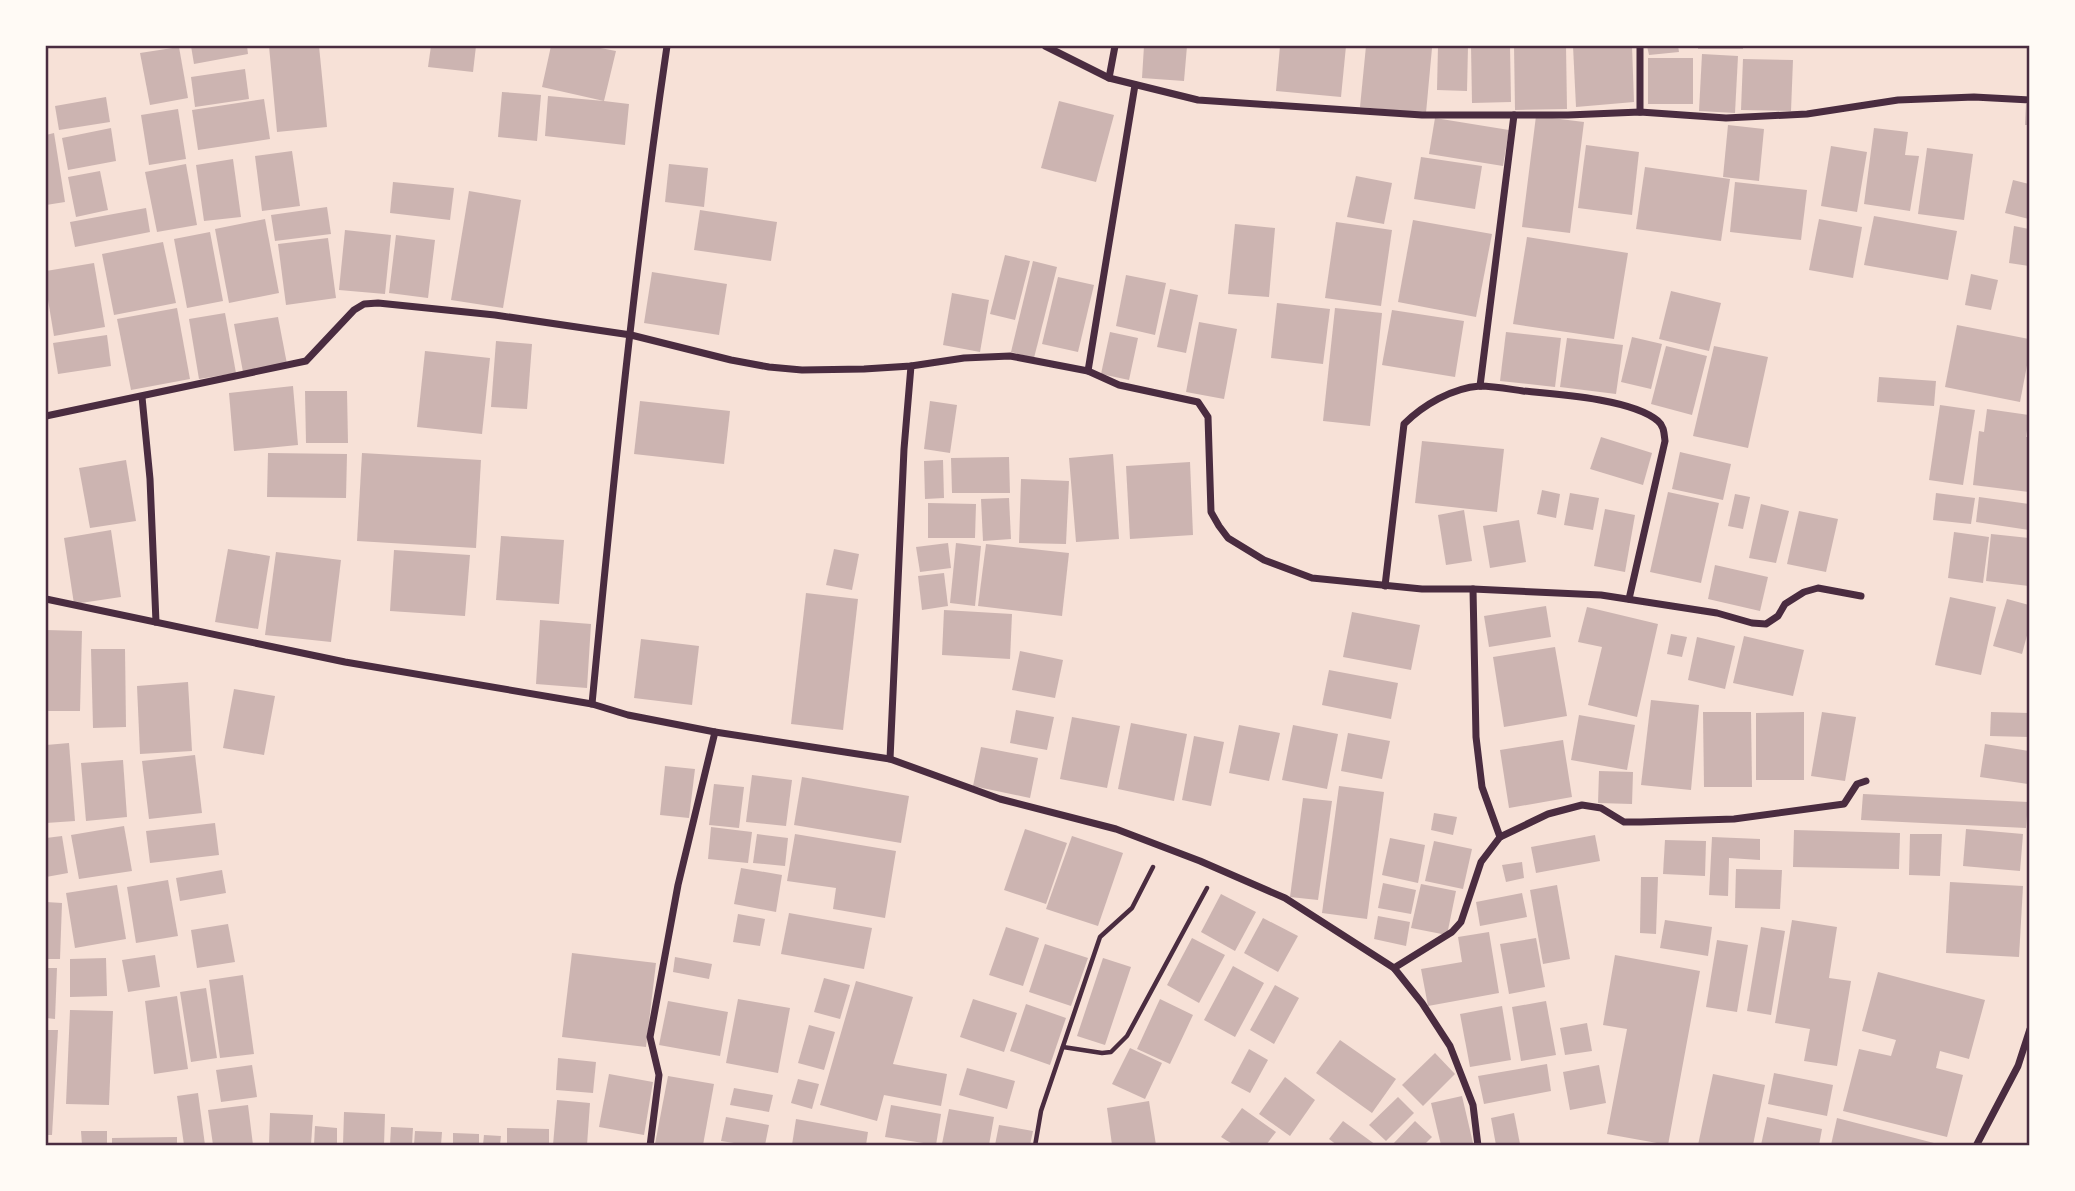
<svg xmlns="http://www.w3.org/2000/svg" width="2075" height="1191" viewBox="0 0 2075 1191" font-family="Signika,sans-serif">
  <rect width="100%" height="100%" fill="#f7e1d7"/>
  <g fill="#ccb4b1">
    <path d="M191 46H247L248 54 194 64Z"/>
    <path d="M269 46H319L327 127 277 132Z"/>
    <path d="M431 46H476L473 72 428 67Z"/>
    <path d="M551 46H590L616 51 604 101 629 104 625 145 545 136 548 96 604 101 542 87Z"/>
    <path d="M1144 46H1187L1184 81 1142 78Z"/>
    <path d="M1280 46H1346L1341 97 1276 91Z"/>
    <path d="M1366 46 1432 48 1426 113 1360 107Z"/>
    <path d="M1438 46H1468L1467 91 1437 90Z"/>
    <path d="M1471 46H1510L1511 102 1472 103Z"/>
    <path d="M1514 46H1566L1567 109 1515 110Z"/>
    <path d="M1573 46H1632L1634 102 1576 107Z"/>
    <path d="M1647 46H1678L1679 52 1649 55Z"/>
    <rect x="1698" y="46" width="45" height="3"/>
    <path d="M179 47 188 98 150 105 140 53Z"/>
    <path d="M1702 54 1738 56 1735 113 1699 111Z"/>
    <rect x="1648" y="58" width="45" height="46"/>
    <path d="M1743 59 1793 60 1791 111 1741 110Z"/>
    <path d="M245 69 249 99 195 107 191 77Z"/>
    <path d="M502 92 541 95 537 141 498 137Z"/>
    <path d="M106 97 110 122 59 130 55 106Z"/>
    <path d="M264 99 270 139 198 150 192 110Z"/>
    <path d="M1059 101 1114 115 1096 182 1041 168Z"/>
    <path d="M2026 104H2029V125H2025Z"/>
    <path d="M178 109 186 159 149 165 141 115Z"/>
    <path d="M1536 116 1584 122 1570 233 1522 227Z"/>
    <path d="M1435 118 1509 130 1503 166 1429 154Z"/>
    <path d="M1728 125 1764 129 1759 181 1723 177Z"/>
    <path d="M111 128 116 161 68 170 62 138Z"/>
    <path d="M1874 128 1908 132 1905 155 1919 156 1910 211 1864 204Z"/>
    <path d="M54 133 65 202 46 205V135Z"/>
    <path d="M1586 145 1639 152 1632 215 1578 208Z"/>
    <path d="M1831 146 1867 152 1857 212 1821 206Z"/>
    <path d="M1927 148 1973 154 1964 220 1918 214Z"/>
    <path d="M292 151 300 206 262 211 255 156Z"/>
    <path d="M1421 157 1482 166 1475 209 1414 199Z"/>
    <path d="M233 159 241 217 204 221 196 165Z"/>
    <path d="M186 164 197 225 157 232 145 172Z"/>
    <path d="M669 164 708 168 704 207 665 202Z"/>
    <path d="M1645 167 1730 179 1721 241 1636 229Z"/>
    <path d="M100 171 108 210 76 217 68 177Z"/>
    <path d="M1356 176 1392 183 1384 224 1347 217Z"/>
    <path d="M2013 180 2029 184V219L2005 213Z"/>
    <path d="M393 182 454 188 450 220 390 213Z"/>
    <path d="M1735 182 1807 190 1801 240 1730 232Z"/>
    <path d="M469 191 521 200 503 308 451 300Z"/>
    <path d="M327 207 331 234 275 241 271 215Z"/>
    <path d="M146 208 150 232 75 247 70 222Z"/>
    <path d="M700 210 777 222 771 261 694 250Z"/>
    <path d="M1874 216 1957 231 1948 280 1864 265Z"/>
    <path d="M265 219 279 293 229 303 215 229Z"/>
    <path d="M1819 219 1862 227 1853 278 1809 270Z"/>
    <path d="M1413 220 1492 234 1476 317 1398 302Z"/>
    <path d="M1336 222 1392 230 1381 306 1325 298Z"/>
    <path d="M1235 224 1275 228 1269 297 1228 294Z"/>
    <path d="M2014 226 2029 229V266L2009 263Z"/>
    <path d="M345 230 391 235 385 294 339 290Z"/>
    <path d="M210 232 223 301 187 308 174 239Z"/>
    <path d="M396 235 435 240 428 298 389 293Z"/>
    <path d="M1527 237 1628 253 1614 339 1513 324Z"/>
    <path d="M328 238 336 298 286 305 278 244Z"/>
    <path d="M163 242 176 303 114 315 102 254Z"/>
    <path d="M1005 255 1030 261 1015 320 990 314Z"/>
    <path d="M1033 261 1057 267 1034 358 1011 352Z"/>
    <path d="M94 263 105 327 54 336 46 288V271Z"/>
    <path d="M652 272 727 284 719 335 644 323Z"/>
    <path d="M1971 274 1998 280 1991 310 1965 305Z"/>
    <path d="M1126 275 1166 283 1155 335 1116 326Z"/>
    <path d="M1058 277 1094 285 1078 352 1042 344Z"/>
    <path d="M1170 289 1198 295 1186 353 1157 347Z"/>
    <path d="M1671 291 1721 303 1709 351 1659 339Z"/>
    <path d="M952 293 989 300 980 352 943 345Z"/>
    <path d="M1277 303 1330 309 1323 364 1271 358Z"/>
    <path d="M177 308 190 379 131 390 117 319Z"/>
    <path d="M1335 308 1382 313 1370 426 1323 421Z"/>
    <path d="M1392 310 1464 321 1455 377 1382 365Z"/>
    <path d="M225 313 236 373 199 379 189 319Z"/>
    <path d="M278 317 287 364 243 372 234 324Z"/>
    <path d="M1199 322 1237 329 1224 399 1186 392Z"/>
    <path d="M1957 325 2029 339V355L2020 402 1945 387Z"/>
    <path d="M1110 332 1138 338 1129 380 1101 374Z"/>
    <path d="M1506 332 1561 338 1555 387 1500 381Z"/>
    <path d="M107 335 111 366 58 374 53 343Z"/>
    <path d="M1632 337 1662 344 1651 389 1621 382Z"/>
    <path d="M1567 338 1623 345 1616 394 1560 387Z"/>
    <path d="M496 341 532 344 527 409 491 407Z"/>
    <path d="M1666 346 1707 356 1692 415 1651 404Z"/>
    <path d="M1714 346 1768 357 1748 448 1693 436Z"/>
    <path d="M425 351 490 358 482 434 417 427Z"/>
    <path d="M1879 377 1936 381 1934 406 1877 402Z"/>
    <path d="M293 386 298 445 234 451 229 393Z"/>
    <path d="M305 391H347L348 443H306Z"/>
    <path d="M640 401 730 411 724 464 634 454Z"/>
    <path d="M930 401 957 405 950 453 924 449Z"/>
    <path d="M1940 405 1975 410 1963 485 1929 480Z"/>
    <path d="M1987 409 2029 415 2026 437H2029V492L1973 485 1979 431 1984 432Z"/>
    <path d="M1601 437 1652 453 1643 485 1590 469Z"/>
    <path d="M1422 441 1504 449 1497 512 1415 503Z"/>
    <path d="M1680 452 1731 464 1723 500 1672 489Z"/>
    <path d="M268 453 347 454 346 498 267 497Z"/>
    <path d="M362 453 481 460 476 548 357 541Z"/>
    <path d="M1113 454 1119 539 1076 542 1069 458Z"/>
    <path d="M1009 457 1010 493H952L951 458Z"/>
    <path d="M126 460 136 521 90 528 79 468Z"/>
    <path d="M943 460 944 498 925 499 924 461Z"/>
    <path d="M1190 462 1193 535 1130 539 1126 466Z"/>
    <path d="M1021 479 1069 481 1066 544 1019 543Z"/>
    <path d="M1542 490 1560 494 1556 518 1537 514Z"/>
    <path d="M1668 492 1719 503 1701 583 1650 572Z"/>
    <path d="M1570 493 1599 498 1593 530 1564 525Z"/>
    <path d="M1936 493 1975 498 1971 524 1933 520Z"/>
    <path d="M1735 494 1750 497 1743 529 1728 526Z"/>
    <path d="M1979 497 2029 504V530L1976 522Z"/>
    <path d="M1009 498 1011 539 983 541 981 499Z"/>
    <path d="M928 503 976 504 975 538H928Z"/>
    <path d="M1761 504 1789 511 1776 563 1749 558Z"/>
    <path d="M1605 509 1635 515 1625 572 1594 566Z"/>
    <path d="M1464 510 1472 561 1446 565 1438 515Z"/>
    <path d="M1799 511 1838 519 1826 572 1787 564Z"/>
    <path d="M1519 520 1526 562 1490 568 1483 526Z"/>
    <path d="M111 530 121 597 74 604 64 538Z"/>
    <path d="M1954 532 1989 537 1983 583 1948 578Z"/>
    <path d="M1991 534 2029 538V586L1986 581Z"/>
    <path d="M501 536 564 540 559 604 496 600Z"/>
    <path d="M948 543 951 568 920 572 916 547Z"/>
    <path d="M956 543 981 546 975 606 950 603Z"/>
    <path d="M986 544 1069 553 1062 616 978 606Z"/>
    <path d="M228 549 270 556 258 629 215 622Z"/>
    <path d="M834 549 859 554 852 590 826 585Z"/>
    <path d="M394 550 470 555 465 616 390 611Z"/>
    <path d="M276 552 341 560 331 642 265 635Z"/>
    <path d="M1715 565 1768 577 1760 611 1708 599Z"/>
    <path d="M944 573 948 606 922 610 918 576Z"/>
    <path d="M806 593 858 599 843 730 791 724Z"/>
    <path d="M1950 597 1996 607 1981 675 1935 665Z"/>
    <path d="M2007 599 2029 605V628L2022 654 1993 646Z"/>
    <path d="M1546 606 1551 637 1489 647 1484 616Z"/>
    <path d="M1587 607 1658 624 1637 717 1588 705 1602 647 1578 642Z"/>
    <path d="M944 610 1012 614 1010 659 942 655Z"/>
    <path d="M1352 612 1420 625 1411 670 1343 657Z"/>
    <path d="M540 620 591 624 587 688 536 684Z"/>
    <path d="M46 630 82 631 80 711H46Z"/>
    <path d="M1671 634 1687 637 1682 657 1667 654Z"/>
    <path d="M1744 636 1804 650 1793 696 1733 683Z"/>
    <path d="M1697 637 1735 646 1725 689 1688 680Z"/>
    <path d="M641 639 699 646 692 705 634 698Z"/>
    <path d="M1555 647 1567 716 1504 727 1493 657Z"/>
    <path d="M91 649H125L126 727 93 728Z"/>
    <path d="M1020 651 1063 660 1055 698 1012 690Z"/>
    <path d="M1329 670 1398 683 1391 719 1322 705Z"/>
    <path d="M188 682 192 751 140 754 137 686Z"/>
    <path d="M234 689 275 696 264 755 223 748Z"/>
    <path d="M1651 700 1699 705 1691 790 1641 785Z"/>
    <path d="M1016 710 1054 717 1047 750 1010 743Z"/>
    <path d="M1703 712H1751L1752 787H1704Z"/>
    <path d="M1804 712V780H1756V713Z"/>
    <path d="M1822 712 1856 717 1845 781 1811 776Z"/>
    <path d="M1991 712 2029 713V737L1990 736Z"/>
    <path d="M1579 715 1635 725 1627 770 1571 760Z"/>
    <path d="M1072 717 1120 726 1107 788 1060 779Z"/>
    <path d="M1131 723 1187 734 1174 801 1118 789Z"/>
    <path d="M1239 725 1280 733 1269 781 1229 773Z"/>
    <path d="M1293 725 1338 734 1327 789 1282 780Z"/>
    <path d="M1348 733 1390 741 1382 779 1341 771Z"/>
    <path d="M1194 736 1224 742 1211 806 1182 800Z"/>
    <path d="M1563 740 1572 797 1509 808 1500 750Z"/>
    <path d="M69 743 75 821 46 823V745Z"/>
    <path d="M1985 744 2029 751 2028 784 1980 777Z"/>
    <path d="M981 747 1038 758 1030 798 973 786Z"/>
    <path d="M195 755 202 813 149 819 142 761Z"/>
    <path d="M123 760 127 817 86 821 81 763Z"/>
    <path d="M665 766 695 769 689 818 660 815Z"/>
    <path d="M1599 771 1633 772 1632 804 1598 803Z"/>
    <path d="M752 775 792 780 786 826 746 822Z"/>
    <path d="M802 777 909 796 901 843 794 825Z"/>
    <path d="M714 784 744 787 739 828 709 825Z"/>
    <path d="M1339 786 1384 792 1367 919 1322 913Z"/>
    <path d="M1863 794 2028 802 2026 828 1861 820Z"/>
    <path d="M1303 798 1332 801 1318 900 1290 897Z"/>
    <path d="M1434 813 1457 817 1453 835 1431 830Z"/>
    <path d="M215 823 219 855 150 863 146 831Z"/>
    <path d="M124 826 132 871 79 879 71 835Z"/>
    <path d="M711 827 752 832 748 863 708 859Z"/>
    <path d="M1025 829 1067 843 1046 904 1004 890Z"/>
    <path d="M1966 829 2023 834 2020 871 1963 866Z"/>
    <path d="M1794 830 1900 833 1899 869 1793 867Z"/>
    <path d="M757 834 788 838 785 866 753 863Z"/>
    <path d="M795 834 896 851 885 918 833 909 836 888 787 881Z"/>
    <path d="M1910 834H1942L1940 876 1909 875Z"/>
    <path d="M1595 835 1600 861 1536 873 1531 847Z"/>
    <path d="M62 836 68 873 46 877V838Z"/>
    <path d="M1072 836 1123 853 1098 926 1046 909Z"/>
    <path d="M1712 837 1760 839V860L1729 858 1728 896 1709 895Z"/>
    <path d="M1390 838 1425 845 1418 883 1382 875Z"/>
    <path d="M1665 840 1706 841 1705 876 1663 874Z"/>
    <path d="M1434 841 1472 849 1463 889 1425 881Z"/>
    <path d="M1522 862 1524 878 1506 882 1502 865Z"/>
    <path d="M741 868 782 875 776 912 734 904Z"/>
    <path d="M1736 869 1782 870 1780 909 1735 908Z"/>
    <path d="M222 870 226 893 180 901 176 878Z"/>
    <path d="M1641 877H1658L1656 934 1640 933Z"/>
    <path d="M168 880 178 936 136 943 127 887Z"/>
    <path d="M1950 882 2023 886 2019 957 1946 953Z"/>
    <path d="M1383 883 1416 890 1411 914 1378 908Z"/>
    <path d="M1421 884 1456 891 1447 935 1411 928Z"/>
    <path d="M117 885 126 939 75 948 66 893Z"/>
    <path d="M1557 885 1570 959 1543 964 1530 890Z"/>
    <path d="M1522 893 1527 917 1480 926 1476 902Z"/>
    <path d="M1221 894 1256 912 1235 951 1201 932Z"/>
    <path d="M46 902 62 903 60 959H46Z"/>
    <path d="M789 913 872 928 864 969 781 954Z"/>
    <path d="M738 914 765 919 760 946 733 942Z"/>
    <path d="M1378 916 1410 922 1406 946 1374 939Z"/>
    <path d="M1263 918 1298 936 1278 972 1244 953Z"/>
    <path d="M1665 920 1712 927 1708 956 1660 948Z"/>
    <path d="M1792 920 1837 927 1829 978 1851 981 1837 1066 1804 1061 1810 1029 1775 1023Z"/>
    <path d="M228 924 235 962 197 968 191 930Z"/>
    <path d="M1006 927 1039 938 1023 986 989 975Z"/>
    <path d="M1761 927 1785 931 1771 1015 1747 1011Z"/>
    <path d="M1489 932 1499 993 1428 1006 1421 969 1462 962 1458 937Z"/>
    <path d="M1192 938 1225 955 1199 1003 1167 985Z"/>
    <path d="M1536 938 1545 987 1509 994 1500 944Z"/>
    <path d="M1717 940 1748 945 1737 1012 1706 1007Z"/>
    <path d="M1045 944 1088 958 1071 1006 1029 992Z"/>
    <path d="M572 953 656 963 646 1047 562 1037Z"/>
    <path d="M155 955 160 987 128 992 122 960Z"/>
    <path d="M1615 955 1700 971 1668 1145 1607 1134 1627 1029 1603 1025Z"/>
    <path d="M675 957 712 964 709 979 673 972Z"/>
    <path d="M106 958 107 996 70 997V959Z"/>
    <path d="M1103 958 1131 967 1105 1045 1077 1036Z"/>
    <path d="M1233 966 1264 983 1235 1037 1204 1020Z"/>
    <path d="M46 968H57L55 1019 46 1018Z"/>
    <path d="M1878 972 1985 1000 1969 1059 1940 1051 1936 1068 1963 1075 1947 1137 1843 1111 1859 1049 1891 1056 1896 1040 1862 1031Z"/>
    <path d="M243 975 254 1054 220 1058 209 980Z"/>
    <path d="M824 978 850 985 840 1019 814 1012Z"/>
    <path d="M856 981 913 997 893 1064 947 1074 941 1106 884 1095 877 1121 820 1105Z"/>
    <path d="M1275 985 1299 998 1274 1044 1250 1030Z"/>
    <path d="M206 988 217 1058 191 1062 180 992Z"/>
    <path d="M177 996 188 1069 154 1074 145 1001Z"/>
    <path d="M738 999 790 1008 778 1073 726 1063Z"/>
    <path d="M973 999 1017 1013 1004 1052 960 1037Z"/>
    <path d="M1160 999 1193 1015 1170 1064 1137 1049Z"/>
    <path d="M668 1001 728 1012 720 1056 659 1045Z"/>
    <path d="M1546 1001 1556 1055 1521 1061 1512 1007Z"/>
    <path d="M1026 1004 1066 1018 1050 1065 1010 1051Z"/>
    <path d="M1502 1006 1511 1060 1470 1067 1460 1014Z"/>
    <path d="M70 1010 113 1011 109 1105 66 1104Z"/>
    <path d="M1587 1023 1592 1051 1565 1055 1560 1028Z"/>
    <path d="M809 1025 835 1032 824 1070 798 1063Z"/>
    <path d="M46 1030H58L52 1135H46Z"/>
    <path d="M1340 1040 1396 1079 1372 1113 1316 1073Z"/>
    <path d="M1130 1048 1162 1063 1145 1099 1112 1084Z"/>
    <path d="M1249 1049 1268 1060 1250 1093 1231 1083Z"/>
    <path d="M1435 1053 1455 1074 1423 1106 1402 1085Z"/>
    <path d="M558 1058 596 1062 593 1093 556 1090Z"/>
    <path d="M1547 1064 1551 1091 1484 1104 1478 1076Z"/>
    <path d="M252 1065 257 1097 221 1102 216 1070Z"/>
    <path d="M1599 1065 1606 1103 1570 1110 1563 1072Z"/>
    <path d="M967 1068 1015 1081 1007 1109 959 1095Z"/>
    <path d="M1774 1073 1833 1085 1827 1116 1768 1104Z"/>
    <path d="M609 1074 653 1082 644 1135 599 1127Z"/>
    <path d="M1713 1074 1765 1085 1753 1145H1698Z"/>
    <path d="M668 1076 714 1084 703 1145 655 1144Z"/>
    <path d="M1285 1077 1315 1100 1290 1136 1259 1114Z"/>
    <path d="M798 1079 819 1084 812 1109 791 1103Z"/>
    <path d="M734 1088 773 1095 769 1112 730 1105Z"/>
    <path d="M198 1093 205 1145H184L177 1096Z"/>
    <path d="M1462 1096 1473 1143 1461 1145H1441L1431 1103Z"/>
    <path d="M1398 1097 1414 1113 1386 1141 1369 1125Z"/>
    <path d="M557 1100 590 1103 587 1145H553Z"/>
    <path d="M1149 1101 1156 1145H1112L1107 1108Z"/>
    <path d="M248 1105 253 1145H213L208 1110Z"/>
    <path d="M891 1105 941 1114 936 1145 885 1137Z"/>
    <path d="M1242 1108 1276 1132 1266 1145H1234L1221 1137Z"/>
    <path d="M949 1109 994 1117 989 1145 942 1144Z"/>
    <path d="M344 1112 385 1114 384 1145H343Z"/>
    <path d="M270 1113 313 1115 311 1145H269Z"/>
    <path d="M1514 1113 1520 1144 1496 1145 1491 1118Z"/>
    <path d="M726 1117 769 1125 765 1145H747L721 1141Z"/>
    <path d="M1767 1117 1822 1129 1819 1145H1761Z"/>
    <path d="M1837 1118 1934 1143 1933 1145H1831Z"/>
    <path d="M796 1119 868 1132 866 1145H792Z"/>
    <path d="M1343 1121 1376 1145H1337L1329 1139Z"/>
    <path d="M1415 1121 1432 1137 1424 1145H1392Z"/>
    <path d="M999 1125 1033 1131 1030 1145H995Z"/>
    <path d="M315 1126 337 1128V1145H314Z"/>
    <path d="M391 1127 413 1128 412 1145H390Z"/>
    <path d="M507 1128 549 1129V1145H507Z"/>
    <path d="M81 1131H107V1145H82Z"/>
    <path d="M415 1131 442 1132 441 1145H414Z"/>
    <path d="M453 1133 479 1134V1145H453Z"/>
    <path d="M484 1135 501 1136 500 1145H483Z"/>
    <path d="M177 1137V1145H112V1138Z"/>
  </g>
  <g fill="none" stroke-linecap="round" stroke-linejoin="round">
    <g stroke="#4a2c40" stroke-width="4.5">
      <path d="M1063 1047 1102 1053 1111 1052 1127 1036 1207 888"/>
      <path d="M1035 1146 1041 1111 1100 937 1132 908 1153 867"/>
    </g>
    <g stroke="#4a2c40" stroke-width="7">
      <path d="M1045 46 1109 78 1198 100 1422 115H1568L1640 112 1726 118 1807 114 1898 100 1974 97 2030 100"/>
      <path d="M1640 46V112"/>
      <path d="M1109 78 1115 46"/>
      <path d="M1088 371 1135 85"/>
      <path d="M1480 386 1514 115"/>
      <path d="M142 397 150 479 156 622"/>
      <path d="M46 416 306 361 354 310 364 304 378 303 495 315 631 335 731 360 769 367 802 370 864 369 911 366 964 358 1010 356 1088 371 1119 385 1198 402 1208 417 1211 512 1219 526 1228 538 1264 560 1312 578 1422 589H1473L1601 595 1717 613 1752 623 1766 624 1778 616 1785 604 1804 592 1818 588 1861 596"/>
      <path d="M1385 586 1404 424C1423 405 1452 388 1480 386 1493 386 1509 389 1523 391 1556 394 1633 399 1658 421 1664 426 1664 433 1665 441L1629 599"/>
      <path d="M1473 589 1476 737 1482 787 1500 837"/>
      <path d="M46 599 345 662 592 704 628 715 715 732 890 759 1000 799 1116 829 1200 861 1285 898 1394 968 1422 1003 1450 1046 1473 1105 1478 1146"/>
      <path d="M592 704C613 484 635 264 667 46"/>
      <path d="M890 759 904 449 911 366"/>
      <path d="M1394 968 1452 932 1461 922 1481 862 1500 837 1548 814 1582 805 1601 808 1624 822H1641L1734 819 1844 804 1857 784 1866 781"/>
      <path d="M650 1146 659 1075 650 1037 678 885 715 732"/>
      <path d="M1976 1146 2018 1066 2030 1029"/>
    </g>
  </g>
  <rect width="2075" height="1191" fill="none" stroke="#fffaf5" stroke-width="94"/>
  <rect x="47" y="47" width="1981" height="1097" fill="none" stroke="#4a2c40" stroke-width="2.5"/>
</svg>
